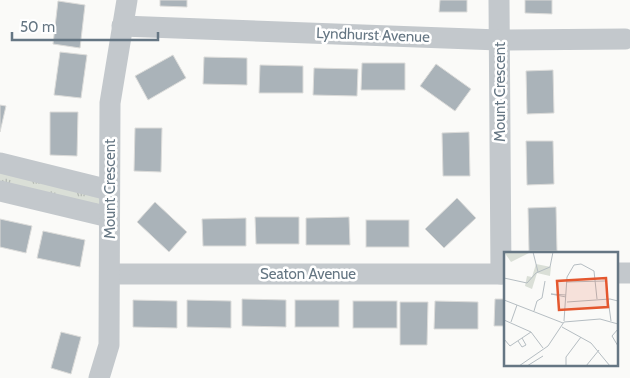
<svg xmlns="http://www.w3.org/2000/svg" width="630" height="378" viewBox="0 0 630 378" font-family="Cabin,sans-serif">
  <defs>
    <pattern id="grass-tufts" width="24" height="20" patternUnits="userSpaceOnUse" patternTransform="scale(1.25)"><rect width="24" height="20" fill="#dadfd7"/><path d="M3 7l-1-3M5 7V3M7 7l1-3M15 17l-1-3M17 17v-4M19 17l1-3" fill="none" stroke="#b4b9b4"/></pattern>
  </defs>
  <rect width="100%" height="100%" fill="#fafaf8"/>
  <path fill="url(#grass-tufts)" d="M0 163 109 190V217L0 191Z"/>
  <g fill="#aab3b9" stroke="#dcdcda">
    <path d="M160 0H187V7L160 6Z"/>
    <path d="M440 0H467V12H439Z"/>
    <path d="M525 0H552V14L525 13Z"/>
    <path d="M58 1 85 5 80 48 53 44Z"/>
    <path d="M60 52 87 55 81 98 54 95Z"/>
    <path d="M173 55 186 78 148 100 135 76Z"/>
    <path d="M204 57 247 58V85L203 84Z"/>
    <path d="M362 63H405V90H361Z"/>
    <path d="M436 64 471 89 455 111 420 86Z"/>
    <path d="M260 65 303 66V93H259Z"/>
    <path d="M314 68 358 69 357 96 313 95Z"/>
    <path d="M553 70 554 113 527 114 526 71Z"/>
    <path d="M0 105 6 106 0 132Z"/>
    <path d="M50 112H78L77 156 50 155Z"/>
    <path d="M135 128H162L161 172 134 171Z"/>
    <path d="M469 132 470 176H443L442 133Z"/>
    <path d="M526 141H553L554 184 527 185Z"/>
    <path d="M457 198 476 218 444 248 425 229Z"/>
    <path d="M155 202 187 232 169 252 137 222Z"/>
    <path d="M556 207 557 251H529L528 208Z"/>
    <path d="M255 217H299V244H256Z"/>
    <path d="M349 217 350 245H306V218Z"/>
    <path d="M246 218V246H203L202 219Z"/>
    <path d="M0 219 32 226 26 253 0 247Z"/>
    <rect x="366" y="220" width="43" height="27"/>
    <path d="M43 231 85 240 80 267 37 258Z"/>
    <path d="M242 299 286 300V327L242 326Z"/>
    <path d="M495 299H505V326H494Z"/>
    <path d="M133 300 177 301V328L133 327Z"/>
    <path d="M187 300 231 301V328L187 327Z"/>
    <rect x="295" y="300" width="44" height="27"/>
    <rect x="353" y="301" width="44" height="27"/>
    <path d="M435 301 478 302V329H434Z"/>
    <path d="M400 302H428L427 345H400Z"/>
    <path d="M61 332 81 337 71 374 51 368Z"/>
  </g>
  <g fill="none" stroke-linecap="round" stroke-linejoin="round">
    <g stroke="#c3c8cc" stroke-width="21">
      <path d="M499 0 501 274"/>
      <path d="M122 26 499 40 625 39"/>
      <path d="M0 163 109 190"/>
      <path d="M0 191 109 217"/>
      <path d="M616 273H630"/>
      <path d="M110 274H505"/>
      <path d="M99 378 109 345 110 103 127 0"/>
    </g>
  </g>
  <g text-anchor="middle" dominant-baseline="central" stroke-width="5" stroke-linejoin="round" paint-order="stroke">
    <g font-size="15" fill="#657683" stroke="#fff">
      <text transform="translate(373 35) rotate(2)">Lyndhurst Avenue</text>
      <text transform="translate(500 92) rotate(-90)">Mount Crescent</text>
      <text transform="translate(110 189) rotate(-90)">Mount Crescent</text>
      <text x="308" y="274">Seaton Avenue</text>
    </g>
  </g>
  <g transform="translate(504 252)">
    <rect width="114" height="114" fill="#fafaf8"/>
    <path d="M32 12 47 15 46 24 33 21 28 37 21 34 23 24 28 25Z" fill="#dadfd7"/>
    <path d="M0 0H27L7 10Z" fill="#dadfd7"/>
    <path fill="none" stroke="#b5bdc2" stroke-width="1" d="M29 0 34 20M0 26 23 31 32 21 46 15 49 0M62 30 101 29M62 43 47 42 62 45M104 47 107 69M0 48 59 71M63 50 106 47 114 49M30 59 33 49 38 46 41 29M0 68 27 80M60 69 63 25 70 13 77 12 90 19 93 47M7 70 13 53M58 75 87 91 106 114M114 77 108 84 114 94M0 87 6 94 27 80 39 96M14 89 18 95 22 93 18 86M15 114 44 94 60 70 96 67 114 72M23 114 39 104M62 114V105L77 85M82 114 95 98"/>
    <path fill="#e4572e" fill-opacity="0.15" stroke="#e4572e" stroke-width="2.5" d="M102 26 104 55 55 58 53 29Z"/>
    <rect width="114" height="114" fill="none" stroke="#657683" stroke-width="2.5"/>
  </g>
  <path d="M12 32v8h146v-8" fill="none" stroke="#657683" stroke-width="2.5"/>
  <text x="20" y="32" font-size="15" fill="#657683" stroke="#ffffff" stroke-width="4" paint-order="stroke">50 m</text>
</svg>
